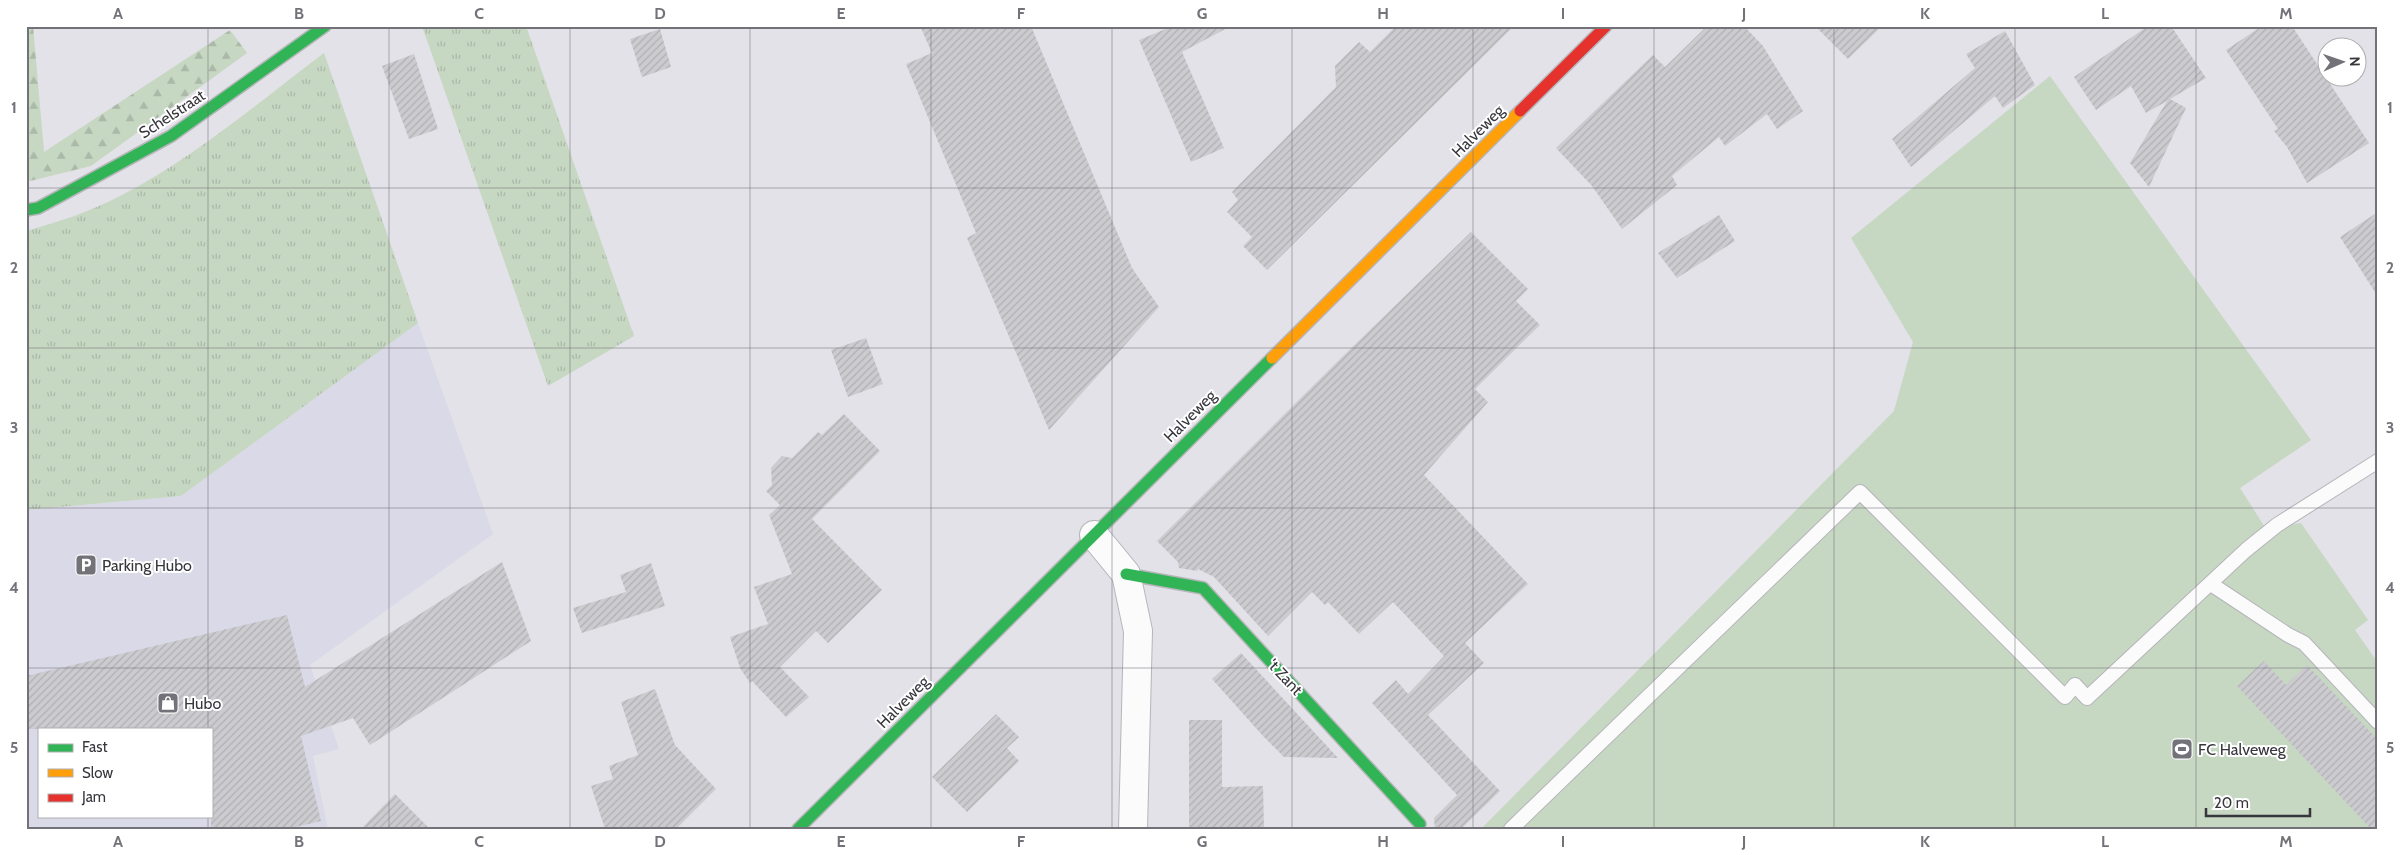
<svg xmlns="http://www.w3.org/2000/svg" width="2404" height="855" viewBox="0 0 2404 855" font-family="Cabin,sans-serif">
  <defs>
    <pattern id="grass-tufts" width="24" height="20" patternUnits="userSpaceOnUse" patternTransform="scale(1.25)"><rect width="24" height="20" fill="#c6d7c2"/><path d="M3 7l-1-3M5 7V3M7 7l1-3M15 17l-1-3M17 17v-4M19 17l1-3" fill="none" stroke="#abb9a8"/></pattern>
    <pattern id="forest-firs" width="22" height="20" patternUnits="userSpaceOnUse" patternTransform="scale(1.25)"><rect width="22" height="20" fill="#c6d7c2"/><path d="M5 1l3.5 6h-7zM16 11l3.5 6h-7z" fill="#abb9a8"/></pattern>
    <pattern id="building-hatch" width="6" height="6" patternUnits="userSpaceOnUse" patternTransform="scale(1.25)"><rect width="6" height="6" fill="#cbcbd0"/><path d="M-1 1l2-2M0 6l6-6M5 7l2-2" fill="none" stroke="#afafb4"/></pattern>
  </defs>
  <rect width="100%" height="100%" fill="#e2e2e8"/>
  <path fill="#dad9e7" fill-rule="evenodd" d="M418 323 493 534 310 665 339 749 313 756 328 829H26V510L181 496ZM39 729H211V816H39Z"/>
  <g fill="url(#grass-tufts)">
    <path d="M422 26H526L634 336 548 386Z"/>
    <path d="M324 53 418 323 181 496 26 510V231C59 222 92 211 122 195 195 157 259 102 324 53Z"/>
  </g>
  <path fill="url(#forest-firs)" d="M26 26H33L44 152 230 30 247 53 91 166 26 182Z"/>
  <path fill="#c6d7c2" d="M2050 76 2311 440 2240 488 2266 529 2301 523 2368 620 2355 630 2378 663V829H1481L1894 411 1913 342 1851 238Z"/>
  <g fill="url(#building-hatch)">
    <path d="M920 26H1031L1132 268 1159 307 1049 430 967 238 976 233 906 64 932 53Z"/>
    <path d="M1173 26H1231L1182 52 1224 148 1191 162 1139 40Z"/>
    <path d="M1396 26H1514L1267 270 1243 246 1252 237 1227 212 1238 200 1232 192 1336 87 1335 66 1359 42 1370 52Z"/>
    <path d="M1707 26H1744L1763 46 1803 111 1777 129 1767 114 1725 146 1719 137 1672 176 1677 185 1622 229 1592 186 1556 148 1653 55 1665 67Z"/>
    <path d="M1815 26H1882L1848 59Z"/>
    <path d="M2148 26H2171L2206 78 2170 99 2186 108 2149 187 2130 163 2167 101 2146 113 2131 86 2096 110 2074 77Z"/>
    <path d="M2262 26H2292L2369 143 2307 183 2287 147 2274 131 2278 129 2226 50Z"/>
    <path d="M660 29 671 67 642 77 630 39Z"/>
    <path d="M2005 31 2035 85 2003 108 1995 96 1911 167 1892 139 1975 68 1966 54Z"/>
    <path d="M414 54 438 129 409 139 382 66Z"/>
    <path d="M2378 212V297L2340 237Z"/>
    <path d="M1719 215 1735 241 1677 278 1658 253Z"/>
    <path d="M1471 232 1528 289 1516 301 1540 325 1475 389 1488 402 1424 475 1528 584 1465 643 1484 663 1428 715 1500 791 1461 829H1435L1434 818 1457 795 1372 703 1396 680 1408 694 1444 656 1393 602 1359 634 1328 602 1325 605 1312 592 1268 636 1214 577 1198 569 1197 571 1179 568 1178 562 1157 541 1341 358Z"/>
    <path d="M866 338 883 384 848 397 831 350Z"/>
    <path d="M844 414 880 451 812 519 882 590 828 643 816 631 780 667 809 697 786 717 752 681 750 683 740 668 730 637 768 624 754 587 792 574 769 515 780 505 766 491 772 485 771 468 782 456 792 458 818 432 822 435Z"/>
    <path d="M502 562 531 641 370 745 353 718 301 736 321 821 287 829H211V729H26V676L287 615 305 687Z"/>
    <path d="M651 563 665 606 582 633 573 608 626 592 620 575Z"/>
    <path d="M1241 653 1338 758 1284 757 1263 736 1212 679Z"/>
    <path d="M2264 661 2286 685 2307 665 2378 740V829H2371L2237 686Z"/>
    <path d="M655 689 675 745 716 789 676 829H605L591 786 613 779 609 766 638 755 621 702Z"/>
    <path d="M996 714 1019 737 1007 748 1019 761 967 812 932 777Z"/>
    <path d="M1189 720H1222V787L1263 786 1264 829H1189Z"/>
    <path d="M395 794 430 829H361Z"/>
  </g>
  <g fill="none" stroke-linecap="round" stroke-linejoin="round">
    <g stroke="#b5b5ba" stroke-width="16">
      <g id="lane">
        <path d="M2211 584 2288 635 2304 643 2378 722"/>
        <path d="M1511 829 1860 492 2065 697 2075 685 2087 698 2246 550 2277 525 2378 461"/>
      </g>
    </g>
    <g stroke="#b5b5ba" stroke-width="30">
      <path id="street" d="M1094 535 1126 574 1138 631 1133 829"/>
    </g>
    <g stroke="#b5b5ba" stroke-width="14">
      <g id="fast">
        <path d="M26 210 38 208 171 136 325 26"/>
        <path d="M1126 574 1203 588 1420 824"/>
        <path d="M798 829 1272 358"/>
      </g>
    </g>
    <g stroke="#b5b5ba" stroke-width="14">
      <path id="slow" d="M1272 358 1520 111"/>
    </g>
    <g stroke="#b5b5ba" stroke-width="14">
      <path id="jam" d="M1520 111 1606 26"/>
    </g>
    <use href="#lane" stroke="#fbfbfc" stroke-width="14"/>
    <use href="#street" stroke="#fbfbfc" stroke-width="28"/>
    <use href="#fast" stroke="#30b455" stroke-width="11"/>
    <use href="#slow" stroke="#ff9f0a" stroke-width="11"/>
    <use href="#jam" stroke="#e5322d" stroke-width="11"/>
  </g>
  <path fill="none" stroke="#727278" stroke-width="1" stroke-opacity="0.55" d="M208 26V729M389 26V829M570 26V829M750 26V829M931 26V829M1112 26V829M1292 26V829M1473 26V829M1654 26V829M1834 26V829M2015 26V829M2196 26V829M26 188H2378M26 348H2378M26 508H2378M26 668H2378M208 816V829"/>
  <defs>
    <g id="parking-square" transform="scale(1.125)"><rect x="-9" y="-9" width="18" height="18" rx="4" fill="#727278" stroke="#fff"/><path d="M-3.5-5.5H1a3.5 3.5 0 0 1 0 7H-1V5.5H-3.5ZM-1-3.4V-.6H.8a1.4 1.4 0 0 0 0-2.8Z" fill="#fff"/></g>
    <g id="shop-square" transform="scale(1.125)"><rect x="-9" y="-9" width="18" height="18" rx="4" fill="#727278" stroke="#fff"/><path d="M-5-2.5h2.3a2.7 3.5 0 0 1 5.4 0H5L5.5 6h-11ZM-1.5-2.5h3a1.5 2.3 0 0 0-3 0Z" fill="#fff"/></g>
    <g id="stadium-square" transform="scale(1.125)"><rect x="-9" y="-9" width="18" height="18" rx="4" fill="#727278" stroke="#fff"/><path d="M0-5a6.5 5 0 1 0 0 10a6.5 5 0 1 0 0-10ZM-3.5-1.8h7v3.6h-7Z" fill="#fff"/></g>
  </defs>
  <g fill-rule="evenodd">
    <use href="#parking-square" x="86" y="565"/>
    <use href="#shop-square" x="168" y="703"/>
    <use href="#stadium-square" x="2182" y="749"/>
  </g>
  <g text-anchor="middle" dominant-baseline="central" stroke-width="4" stroke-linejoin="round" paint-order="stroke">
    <g font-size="16" fill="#36363c" stroke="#fff">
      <text transform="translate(172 114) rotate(-33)">Schelstraat</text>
      <text transform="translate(1478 131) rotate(-45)">Halveweg</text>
      <text transform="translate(1190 416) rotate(-45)">Halveweg</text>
      <text transform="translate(1285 677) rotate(47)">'t Zant</text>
      <text transform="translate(903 702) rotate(-45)">Halveweg</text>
    </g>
    <g font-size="16" fill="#36363c" stroke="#fff" text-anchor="start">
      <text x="102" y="565">Parking Hubo</text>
      <text x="184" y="703">Hubo</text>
      <text x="2198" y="749">FC Halveweg</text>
    </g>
  </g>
  <rect width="2404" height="855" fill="none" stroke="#ffffff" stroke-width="55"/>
  <rect x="38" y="728" width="175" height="90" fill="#ffffff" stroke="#afafb1"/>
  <rect x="48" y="744" width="25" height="8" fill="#30b455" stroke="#afafb1"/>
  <text x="82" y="752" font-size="15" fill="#36363c">Fast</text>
  <rect x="48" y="769" width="25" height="8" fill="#ff9f0a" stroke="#afafb1"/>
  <text x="82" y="778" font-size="15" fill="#36363c">Slow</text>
  <rect x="48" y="794" width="25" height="8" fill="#e5322d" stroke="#afafb1"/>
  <text x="82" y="802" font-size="15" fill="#36363c">Jam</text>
  <g transform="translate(2342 62) rotate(88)"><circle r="24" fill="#ffffff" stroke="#afafb1"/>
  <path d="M0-4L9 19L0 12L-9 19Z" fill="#727278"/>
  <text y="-8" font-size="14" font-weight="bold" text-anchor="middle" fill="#36363c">N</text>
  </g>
  <path d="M2206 808v8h104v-8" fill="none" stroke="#36363c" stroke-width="2.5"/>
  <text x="2214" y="808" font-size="15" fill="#36363c" stroke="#ffffff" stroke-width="4" paint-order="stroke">20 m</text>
  <rect x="28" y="28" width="2348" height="800" fill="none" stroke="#727278" stroke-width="2"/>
  <g font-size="16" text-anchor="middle" font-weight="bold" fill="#727278">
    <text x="118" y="19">A</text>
    <text x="299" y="19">B</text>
    <text x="479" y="19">C</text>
    <text x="660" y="19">D</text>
    <text x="841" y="19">E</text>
    <text x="1021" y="19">F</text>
    <text x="1202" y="19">G</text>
    <text x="1383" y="19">H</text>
    <text x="1563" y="19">I</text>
    <text x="1744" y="19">J</text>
    <text x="1925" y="19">K</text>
    <text x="2105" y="19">L</text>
    <text x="2286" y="19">M</text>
    <text x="14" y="113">1</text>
    <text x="2390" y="113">1</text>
    <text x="14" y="273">2</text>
    <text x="2390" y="273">2</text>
    <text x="14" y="433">3</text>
    <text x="2390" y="433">3</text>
    <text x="14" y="593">4</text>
    <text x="2390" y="593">4</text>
    <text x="14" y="753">5</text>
    <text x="2390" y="753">5</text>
    <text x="118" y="847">A</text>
    <text x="299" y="847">B</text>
    <text x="479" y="847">C</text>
    <text x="660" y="847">D</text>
    <text x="841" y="847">E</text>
    <text x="1021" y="847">F</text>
    <text x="1202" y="847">G</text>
    <text x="1383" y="847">H</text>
    <text x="1563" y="847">I</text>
    <text x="1744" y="847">J</text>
    <text x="1925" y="847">K</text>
    <text x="2105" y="847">L</text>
    <text x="2286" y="847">M</text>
  </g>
</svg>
